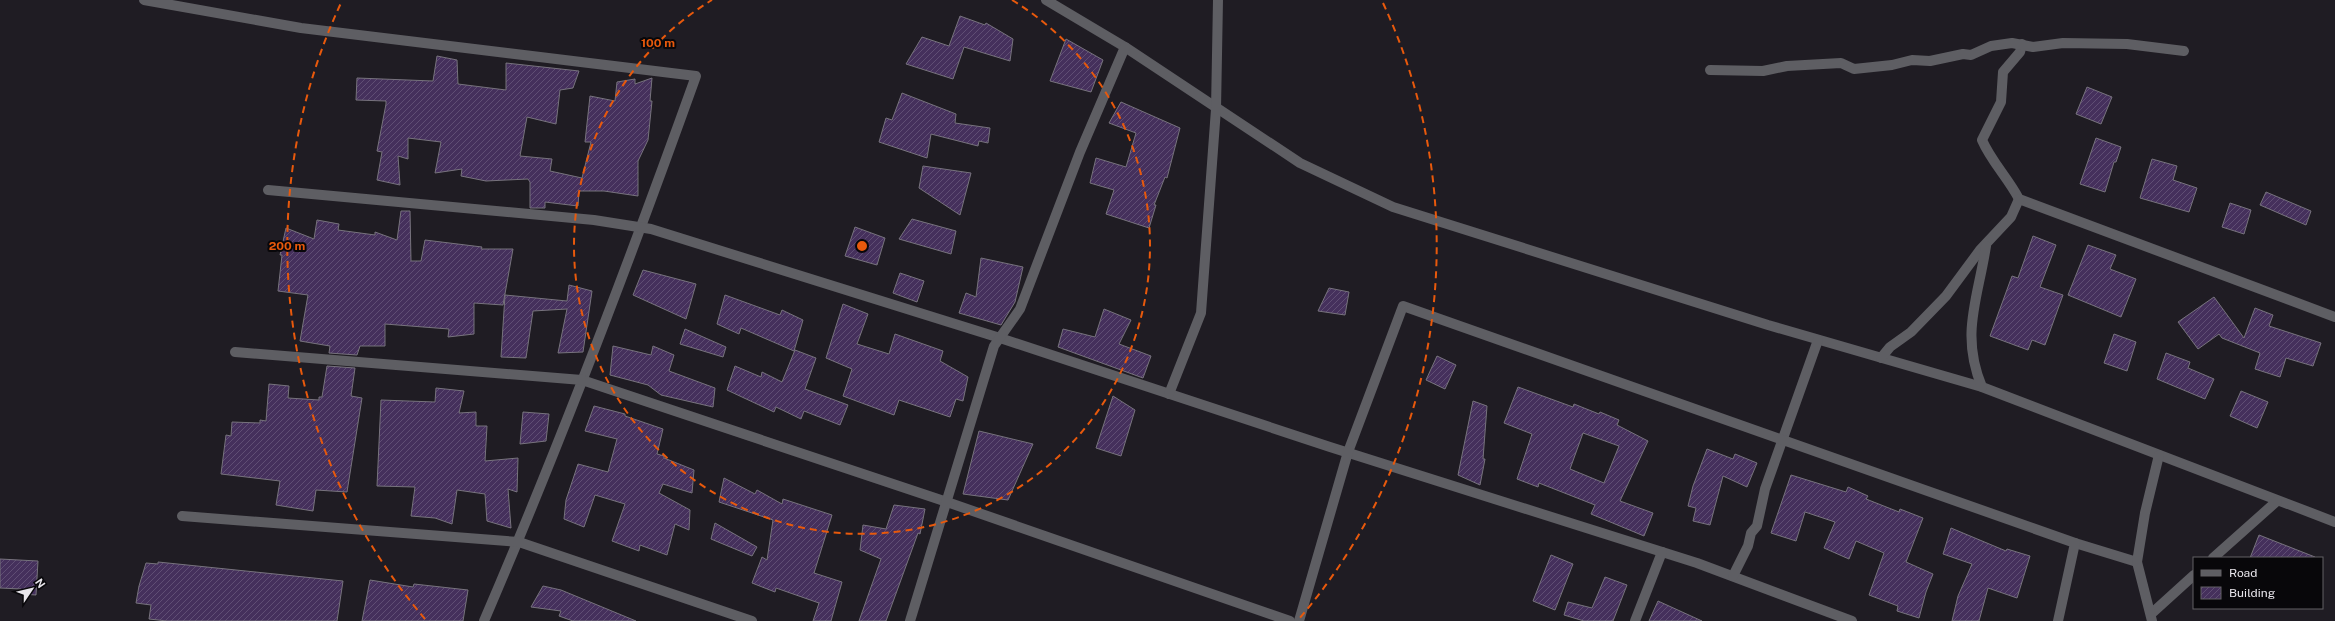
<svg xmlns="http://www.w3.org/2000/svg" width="2335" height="621" viewBox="0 0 2335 621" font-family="'Public Sans',sans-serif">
  <defs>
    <pattern id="building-hatch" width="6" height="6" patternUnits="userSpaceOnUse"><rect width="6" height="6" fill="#45305c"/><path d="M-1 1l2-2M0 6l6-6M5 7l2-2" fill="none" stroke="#604e74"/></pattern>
  </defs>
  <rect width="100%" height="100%" fill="#1f1c23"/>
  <g fill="url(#building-hatch)" stroke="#77737d" fill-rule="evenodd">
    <path d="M960 16 985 25 986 23 1013 39 1010 61 964 47 953 79 906 64 922 37 949 46Z"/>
    <path d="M1066 39 1103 60 1091 92 1050 81Z"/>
    <path d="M437 56 457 60 458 84 506 90V63L579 71 573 88 560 90 556 124 527 117 520 156 552 159 550 171 582 178 591 142H585L590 96 615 101 617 82 635 79V84L652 78 650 101H652L648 140 638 161V196L604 191H579L578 206 545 202V208H530V182L528 179 486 181 461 176 462 169 435 173 441 142 408 138V159L398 156 400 185 377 180 382 152 377 151 386 104V101L356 100 357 78 433 81Z"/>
    <path d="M2087 87 2112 97 2101 124 2076 114Z"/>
    <path d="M902 93 956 114 955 123 990 128 988 143 979 141 978 146 931 134 927 158 879 142 886 118 892 120Z"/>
    <path d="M1121 102 1180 128 1167 178 1165 177 1154 205H1156L1149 228 1106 214 1114 190 1090 183 1096 158 1126 167 1136 133 1109 123Z"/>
    <path d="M2096 138 2121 147 2116 162H2114L2105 192 2080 184Z"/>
    <path d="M2152 159 2177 166 2173 180 2197 188 2189 212 2140 198Z"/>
    <path d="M923 166 971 173 960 215 919 188Z"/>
    <path d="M2266 192 2311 211 2306 225 2260 205Z"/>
    <path d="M2230 203 2251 210 2244 234 2222 227Z"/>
    <path d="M401 211H410L411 261H421L425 240 482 247 481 249H513L503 305 474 303V334L448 337 449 329 385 324V346H360L357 355 329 353 330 346 300 341 308 295 278 291 282 255H280L286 228 314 239 317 220 339 224 338 230 375 235V232L397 240Z"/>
    <path d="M912 219 956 231 951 254 899 239Z"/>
    <path d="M855 227 885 238 877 265 845 256Z"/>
    <path d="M2033 236 2056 245 2040 287 2063 295 2045 345 2032 340 2028 350 1990 336 2012 276 2018 278Z"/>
    <path d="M2088 245 2116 255 2110 269 2136 279 2121 317 2068 295Z"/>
    <path d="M981 258 1023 267 1015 302 1001 325 959 313 966 293 976 297Z"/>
    <path d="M643 270 696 284 686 319 633 295Z"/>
    <path d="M900 273 924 281 917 302 893 293Z"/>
    <path d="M569 285 592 291 583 352 558 353 567 309 533 311 526 358 501 357 505 295 567 301Z"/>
    <path d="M1329 288 1349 292 1345 315 1318 311Z"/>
    <path d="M725 295 780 315 782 310 803 320 794 351 741 328 739 334 717 324Z"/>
    <path d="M2214 297 2244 338 2255 308 2273 315 2269 326 2321 343 2313 366 2286 358 2280 377 2255 369 2260 353 2222 338 2219 334 2198 349 2178 322Z"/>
    <path d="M843 304 868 314 857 344 889 354 895 334 943 351 940 361 968 377 963 401 956 399 950 417 899 400 894 415 843 396 852 369 826 358Z"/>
    <path d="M1104 309 1131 320 1119 344 1151 356 1143 378 1058 347 1063 329 1095 337Z"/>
    <path d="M685 329 726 347 723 357 680 344Z"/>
    <path d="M2114 334 2136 342 2127 371 2104 363Z"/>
    <path d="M613 346 651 355 653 346 674 355 669 371 715 388 713 407 661 395 648 385 610 375Z"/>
    <path d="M795 350 816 358 805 389 848 405 840 425 804 411 801 419 776 407 774 412 727 390 735 366 761 377 762 372 782 382Z"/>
    <path d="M2166 353 2190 362 2188 368 2214 379 2205 399 2157 379Z"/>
    <path d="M1437 356 1456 365 1445 389 1426 380Z"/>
    <path d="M327 366 355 368 351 396 362 398 347 492 316 490 313 511 276 505 280 481 221 474 226 435 231 436 232 422 260 423V420L266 421 269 384 289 386 288 398 319 400V397H322Z"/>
    <path d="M1518 387 1573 407 1574 404 1599 414 1600 412 1619 420 1617 425 1648 441 1620 501 1653 513 1644 536 1591 514 1595 505 1539 483 1538 487 1517 479 1532 434 1504 423ZM1583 433 1619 446 1604 483 1570 469Z"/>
    <path d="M436 388 464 391 459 413 476 412V426H487L485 461 518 458 517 492 508 489 511 528 487 521 485 494 457 490 452 524 435 518 411 516 415 487 377 486 381 400 435 402Z"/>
    <path d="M2241 391 2268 402 2257 428 2230 416Z"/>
    <path d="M1113 396 1135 410 1121 456 1096 448Z"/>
    <path d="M1473 401 1487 406 1483 459H1485L1480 485 1458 475Z"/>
    <path d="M594 406 625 414V416L663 429 657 454 664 456V458L694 470 692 493 663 484 659 493 690 510 689 530 675 524 667 555 640 545 639 551 612 541 625 504 595 495 584 527 564 519 566 500 578 464 608 472 617 439 585 431Z"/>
    <path d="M523 412 549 414 546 441 520 444Z"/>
    <path d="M979 431 1033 444 1008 500 963 494Z"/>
    <path d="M1707 449 1733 459 1735 454 1757 463 1747 487 1723 476 1710 525 1693 521 1696 508 1688 506 1693 486Z"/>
    <path d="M1791 475 1846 492 1848 487 1868 496 1866 499 1899 512 1900 509 1923 518 1906 562 1933 574 1926 592 1919 618 1897 611 1898 606 1869 595 1884 553 1856 541 1849 559 1824 548 1835 522 1805 512 1796 541 1771 533Z"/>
    <path d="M724 478 755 494 757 490 782 504 783 499 832 515 814 573 842 582 831 621H813L819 603 776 588 775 592 752 583 762 557 767 560 773 520 719 502Z"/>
    <path d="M894 505 925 509 920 534 918 533 886 621H859L881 559 860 550 863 525 886 529Z"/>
    <path d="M715 523 757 547 752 556 711 539Z"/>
    <path d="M1951 528 2006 551 2007 549 2030 556 2017 598 1988 588 1979 621H1952L1958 596 1972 564 1943 554Z"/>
    <path d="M2259 535 2315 557V558H2250Z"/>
    <path d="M1551 555 1573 564 1555 610 1533 601Z"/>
    <path d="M0 559 38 561 36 595 21 594V589L0 588Z"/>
    <path d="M158 562 343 581 337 621H167L149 619 151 605 136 603 139 586 146 563 158 564Z"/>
    <path d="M1605 577 1627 585 1613 621H1584L1564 615 1568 602 1592 608Z"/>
    <path d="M370 580 413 587 414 584 468 590 463 621H362Z"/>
    <path d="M543 586 561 590 636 621H573L559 616 561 611 531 607Z"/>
    <path d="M1658 601 1702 621H1649Z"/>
  </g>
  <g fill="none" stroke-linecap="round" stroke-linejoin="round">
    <g stroke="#5e5e63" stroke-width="10">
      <path d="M144 0 301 28 696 76C630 260 561 442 484 621"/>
      <path d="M1046 0 1125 47 1300 163 1393 207 1768 325 1982 387 2335 522"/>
      <path d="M2022 44 2020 52 2003 72 2001 102 1982 140C1991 161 2008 178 2019 199L2335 317"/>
      <path d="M1710 70 1763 71 1787 66 1841 63 1854 69 1892 65 1912 60 1930 61 1963 54 1971 55 1991 46 2012 43 2033 47 2063 43 2127 44 2184 51"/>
      <path d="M268 190 594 220 651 229 1000 338 1330 447 1697 563 1852 621"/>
      <path d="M235 352 582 380 947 502 1290 621"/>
      <path d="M1881 358 1890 347 1911 332 1946 296 1980 250 2011 217 2019 199"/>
      <path d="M1982 387C1960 334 1978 299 1986 246"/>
      <path d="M1169 394 1201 313 1216 109 1218 0"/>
      <path d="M182 516 519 542 752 621"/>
      <path d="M2075 543 2137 562"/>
      <path d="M2213 558 2277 501"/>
      <path d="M1733 576 1748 546 1751 533 1757 526 1765 489 1818 340"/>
      <path d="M2151 614 2194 575"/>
      <path d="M910 621 994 346 1020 309 1080 152 1125 47"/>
      <path d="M1299 621 1348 452 1403 306 2075 543 2058 621"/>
      <path d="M1635 621 1662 552"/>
      <path d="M2152 621 2137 562 2145 513 2159 455"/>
    </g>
  </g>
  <g fill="none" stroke="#e8590c" stroke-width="2" stroke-dasharray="7 5">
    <path d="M1012 0A288 288 0 1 1 712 0"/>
    <path d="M425 619A575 575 0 0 1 341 3M1383 3A575 575 0 0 1 1299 619"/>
  </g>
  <circle cx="862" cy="246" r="6" fill="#e8590c" stroke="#08070a" stroke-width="2"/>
  <g font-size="12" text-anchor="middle" font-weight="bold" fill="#e8590c" stroke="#08070a" stroke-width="4" stroke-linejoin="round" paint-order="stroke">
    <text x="658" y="47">100 m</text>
    <text x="287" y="250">200 m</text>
  </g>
  <rect x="2193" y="557" width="130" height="52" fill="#08070a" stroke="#626064"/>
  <rect x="2201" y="570" width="20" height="6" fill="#5e5e63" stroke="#626064"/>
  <text x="2229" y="577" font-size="12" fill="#e9e6ec">Road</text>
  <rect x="2201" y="587" width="20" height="12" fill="url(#building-hatch)" stroke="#626064"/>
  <text x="2229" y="597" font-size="12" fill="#e9e6ec">Building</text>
  <g transform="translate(32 589) rotate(55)" stroke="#08070a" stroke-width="3" paint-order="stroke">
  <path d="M0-3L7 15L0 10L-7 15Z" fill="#e9e6ec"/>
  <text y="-6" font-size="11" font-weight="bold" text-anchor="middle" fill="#e9e6ec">N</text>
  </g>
</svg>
